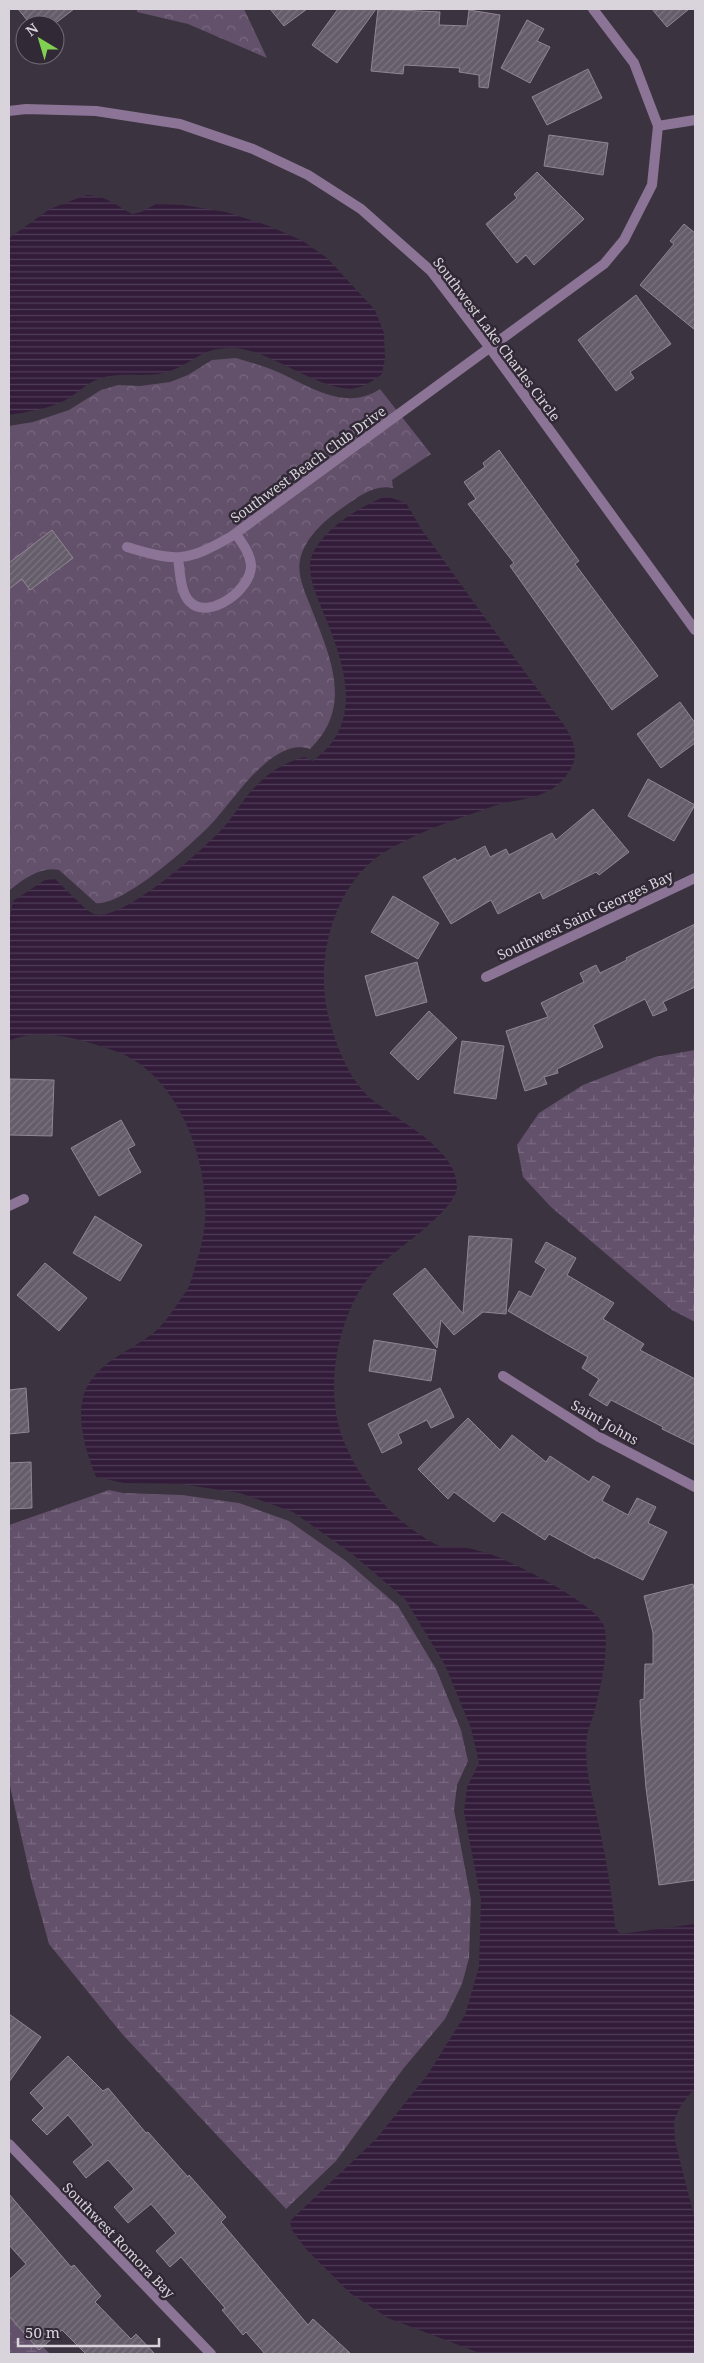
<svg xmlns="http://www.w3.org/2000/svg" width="704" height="2363" viewBox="0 0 704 2363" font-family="'Noto Serif',serif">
  <defs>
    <pattern id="forest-crowns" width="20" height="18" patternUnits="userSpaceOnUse" patternTransform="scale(1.25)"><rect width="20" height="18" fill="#63506b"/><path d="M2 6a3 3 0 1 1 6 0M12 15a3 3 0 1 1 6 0" fill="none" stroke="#796880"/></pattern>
    <pattern id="wetland-marsh" width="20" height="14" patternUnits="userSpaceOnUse" patternTransform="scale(1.25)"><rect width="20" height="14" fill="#63506b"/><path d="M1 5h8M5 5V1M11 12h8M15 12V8" fill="none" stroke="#796880"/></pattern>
    <pattern id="water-rules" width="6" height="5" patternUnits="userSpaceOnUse" patternTransform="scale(1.25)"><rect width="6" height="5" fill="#321c3a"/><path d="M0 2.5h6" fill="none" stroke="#4f3c56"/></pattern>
    <pattern id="building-hatch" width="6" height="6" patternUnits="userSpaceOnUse" patternTransform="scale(1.25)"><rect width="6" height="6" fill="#665d6a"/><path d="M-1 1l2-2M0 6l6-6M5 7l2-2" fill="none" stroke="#7b737f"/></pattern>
  </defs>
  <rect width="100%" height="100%" fill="#3b333f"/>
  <g fill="url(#forest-crowns)">
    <path d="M137 9H244L267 58 188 24 137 12Z"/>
    <path d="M236 358C248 362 261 365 273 370 307 384 344 413 380 389L431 454 392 480 393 488C375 484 359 496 345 506 326 519 305 537 300 560 297 575 305 592 310 605 329 654 355 706 310 749 274 736 235 798 215 820 196 841 123 907 96 903L59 870C41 866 22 880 9 891V426L33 422 69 410 101 390 118 385 140 386 170 382 188 375 212 360Z"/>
  </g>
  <g fill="url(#wetland-marsh)">
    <path d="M695 1050V1322L672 1310 551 1207 523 1177 517 1145 539 1113 583 1085 655 1057Z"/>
    <path d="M109 1490 123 1493 182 1495 239 1503 289 1521 346 1561 398 1606 436 1669 461 1730 468 1761 457 1785 454 1810 471 1900 469 1958 462 1984 445 2019 403 2069 336 2161 286 2209 123 2035 49 1944 31 1879 9 1782V1525Z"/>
    <path d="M9 2312 50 2354H9Z"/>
  </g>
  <g fill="url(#water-rules)">
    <path d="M86 195C105 195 115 205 132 214L141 212 156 204 183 205 226 212 269 226 303 241 327 258 375 310 384 333 385 358 382 374C374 380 366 386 356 388 325 395 269 349 234 348 199 347 196 363 167 372 144 379 119 370 96 380 85 385 75 395 64 401 47 409 27 412 9 415V238L50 209Z"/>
    <path d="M386 496 406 503 422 530 480 611 564 725C575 743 581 757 566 776 561 782 555 788 548 791 532 800 512 800 494 806 457 819 416 832 383 853 332 886 314 963 329 1019 337 1047 348 1077 369 1097 395 1120 456 1147 457 1186 458 1210 393 1251 375 1270 337 1311 322 1393 345 1444 363 1487 394 1521 435 1544 445 1549 455 1546 466 1548 474 1549 483 1552 490 1554 513 1562 597 1604 604 1626 610 1647 600 1692 594 1713 592 1721 588 1728 587 1736 583 1768 594 1801 600 1831 607 1863 612 1895 615 1927L620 1934 695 1924V2088L681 2105 674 2121 675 2141 695 2220V2354H482L388 2318 350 2293 306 2249 292 2230 290 2221 377 2138 428 2074 465 2015 479 1967 481 1900 464 1812 467 1787 479 1763 471 1728 445 1665 405 1599 351 1553 293 1512 240 1493 181 1484 124 1483 96 1477C86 1452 74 1415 86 1389 99 1360 136 1349 158 1329 168 1319 177 1304 185 1293 191 1285 193 1273 196 1264 202 1245 207 1222 205 1201 203 1145 172 1071 115 1051 84 1040 41 1026 9 1041V923L13 901 45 880 55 879C64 887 84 909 92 913 118 927 205 848 223 828 235 815 243 798 256 786 269 772 286 762 304 757L313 761C319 756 325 751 330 745 361 706 340 654 324 614 318 599 310 583 310 566 311 535 361 506 386 496Z"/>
  </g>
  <g fill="url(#building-hatch)" stroke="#908694">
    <path d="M18 9H74L53 25H31Z"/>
    <path d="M270 9H307L284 26Z"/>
    <path d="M338 9H376L337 63 312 45Z"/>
    <path d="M378 9 440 12 439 25 467 26 469 10 500 15 488 88 479 87V75L459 72 460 68 404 65 403 74 371 71Z"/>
    <path d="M652 9H689L667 27Z"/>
    <path d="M527 20 544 29 537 41 550 47 530 83 501 68Z"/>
    <path d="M588 69 602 98 547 125 532 97Z"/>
    <path d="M549 135 608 143 603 175 544 166Z"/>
    <path d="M537 172 584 219 534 265 526 255 517 263 486 224 517 198 514 194Z"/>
    <path d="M684 224 695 233V330L640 285 674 244 670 241Z"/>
    <path d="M636 295 671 344 630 372 634 378 616 391 578 340Z"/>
    <path d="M499 450 579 561 575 564 658 676 612 710 510 566 514 563 468 504 476 499 464 482 485 467 483 463Z"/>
    <path d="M52 530 73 558 30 590 22 579 9 589V563Z"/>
    <path d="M680 702 695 723V743L661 768 637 734Z"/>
    <path d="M648 779 695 805 674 841 628 816Z"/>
    <path d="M593 809 629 852 599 875 596 872 543 899 540 892 498 914 491 900 451 924 423 877 455 858 457 861 485 846 490 857 506 849 509 855 552 833 556 840Z"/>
    <path d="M393 896 439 923 418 959 371 932Z"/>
    <path d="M695 924V987L663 1002 667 1010 653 1016 645 999 593 1025 603 1047 557 1069 558 1073 544 1077 547 1084 525 1091 506 1031 548 1017 541 1003 584 982 580 973 596 965 600 973 627 960 626 958Z"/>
    <path d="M417 962 427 1002 376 1016 365 976Z"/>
    <path d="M429 1011 457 1038 418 1080 390 1053Z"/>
    <path d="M462 1041 504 1046 496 1099 454 1093Z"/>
    <path d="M10 1079 54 1080 52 1136 9 1135Z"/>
    <path d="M121 1120 135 1145 128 1149 141 1172 99 1196 71 1148Z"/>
    <path d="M95 1216 142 1245 120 1281 73 1253Z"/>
    <path d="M469 1236 512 1239 506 1314 483 1312 454 1335 441 1320 437 1348 393 1294 425 1268 463 1314Z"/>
    <path d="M546 1242 576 1258 567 1275 614 1303 603 1319 644 1344 640 1350 695 1379V1445L662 1429 663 1427 611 1400 607 1406 589 1395 599 1379 582 1368 588 1357 508 1311 519 1291 531 1297 546 1269 535 1262Z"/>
    <path d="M45 1263 87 1298 59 1331 17 1295Z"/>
    <path d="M374 1340 436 1350 431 1381 369 1371Z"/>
    <path d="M26 1388 29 1432 9 1434V1390Z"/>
    <path d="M440 1388 454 1417 431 1428 427 1420 398 1434 402 1443 382 1453 368 1424Z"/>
    <path d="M468 1418 500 1450 512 1435 546 1462 550 1456 589 1482 593 1476 610 1486 602 1501 628 1515 637 1498 656 1507 648 1523 667 1532 643 1580 596 1557 595 1559 549 1534 545 1540 502 1512 494 1522 454 1492 448 1499 418 1469Z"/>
    <path d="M31 1462 32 1508 9 1509V1463Z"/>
    <path d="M693 1584 695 1594V1880L659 1885 646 1788 641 1725 640 1700 644 1699 645 1664H653V1633L644 1596Z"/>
    <path d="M9 2014 41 2037 9 2082Z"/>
    <path d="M68 2056 103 2091 108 2088 146 2133 148 2132 188 2177 189 2175 226 2217 221 2222 308 2325 313 2319 351 2354H265L246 2332 243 2335 222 2310 225 2308 181 2257 170 2267 156 2251 176 2233 151 2204 128 2223 114 2207 134 2189 108 2160 86 2178 73 2162 93 2145 68 2115 47 2135 32 2120 44 2108 30 2093Z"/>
    <path d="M9 2194 71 2267 74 2265 101 2296 95 2302 131 2339 136 2334 155 2354H86L62 2330 39 2350 9 2316V2280L26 2264 9 2245Z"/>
  </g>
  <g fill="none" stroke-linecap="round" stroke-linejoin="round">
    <g stroke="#8b7495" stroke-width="10">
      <path d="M593 9 634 63 658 126"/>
      <path d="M9 111 26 109 96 111 180 124 253 149 308 175 361 209 431 271 490 348 695 630"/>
      <path d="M127 547C176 562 187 562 232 536L604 264 624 240 652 185 658 126 695 120"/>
      <path d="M178 558C180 570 180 593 190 602 209 621 252 589 251 565 250 553 242 543 236 534"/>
      <path d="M486 977 695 878"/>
      <path d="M9 1206 24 1199"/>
      <path d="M503 1376 599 1437 695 1487"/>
      <path d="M9 2144 211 2354"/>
    </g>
  </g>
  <g text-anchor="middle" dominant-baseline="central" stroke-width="5" stroke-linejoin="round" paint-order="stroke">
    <g font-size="14" fill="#d9d4dc" stroke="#312935">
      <text transform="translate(497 339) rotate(53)">Southwest Lake Charles Circle</text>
      <text transform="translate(308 464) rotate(-36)">Southwest Beach Club Drive</text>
      <text transform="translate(585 915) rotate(-25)">Southwest Saint Georges Bay</text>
      <text transform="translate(605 1422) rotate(30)">Saint Johns</text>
      <text transform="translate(119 2240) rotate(46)">Southwest Romora Bay</text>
    </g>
  </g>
  <rect width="704" height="2363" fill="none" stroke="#d9d4dc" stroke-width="20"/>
  <g transform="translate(40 40) rotate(322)"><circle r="24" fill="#312935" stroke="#746d78"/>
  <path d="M0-4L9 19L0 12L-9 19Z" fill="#80d051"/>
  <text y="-8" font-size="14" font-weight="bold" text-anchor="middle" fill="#d9d4dc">N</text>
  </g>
  <path d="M18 2338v8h141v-8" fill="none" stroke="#d9d4dc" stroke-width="2.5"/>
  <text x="25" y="2338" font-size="15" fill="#d9d4dc" stroke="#312935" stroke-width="4" paint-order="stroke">50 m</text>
</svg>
